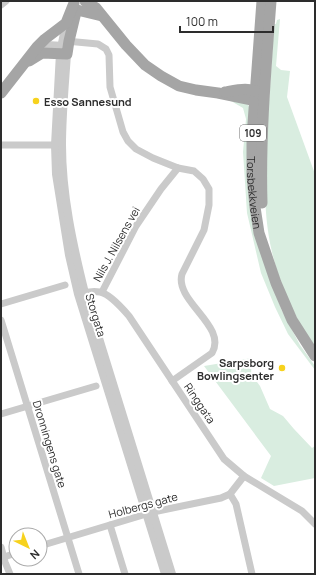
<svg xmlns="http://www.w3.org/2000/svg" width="316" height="575" viewBox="0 0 316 575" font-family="Manrope,sans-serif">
  <rect width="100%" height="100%" fill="#fff"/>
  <g fill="#d9ede0">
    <path d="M280 19 276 66 281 70 290 71 287 97 315 174V349C296 319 280 287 272 252 262 210 265 168 267 125 270 91 272 58 274 24H276L277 20Z"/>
    <path d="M231 101 247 103 250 109 267 272 282 311 300 345 315 366V370L288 334 275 307 261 273 247 213 243 152 246 119 243 108Z"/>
    <path d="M252 358 251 374 260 386 270 409 283 416 294 429 312 448 315 446V478L274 486 261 478 271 456 204 366Z"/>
  </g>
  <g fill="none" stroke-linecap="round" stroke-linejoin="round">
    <g stroke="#cacaca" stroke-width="7">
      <path d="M1 5 6 1"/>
      <path d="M66 41 98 44 106 49 109 55 110 87 123 132 128 141 136 149 153 158 178 168 194 171 203 179 209 189V205L204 230 182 274C174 301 228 326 212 353L172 381"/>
      <path d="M1 145H60"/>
      <path d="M102 292 136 226 161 189 178 168"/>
      <path d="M80 294C86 292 93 291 100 292 110 294 123 309 129 316L224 459 244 476 302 511 315 524"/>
      <path d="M1 304 65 285"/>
      <path d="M1 320 79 574"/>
      <path d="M1 414 96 386"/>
      <path d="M230 494 236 504 252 574"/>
      <path d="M110 525 125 574"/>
      <path d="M40 546 153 512 221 498 230 494 244 476"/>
      <path d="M1 547 5 562 10 574"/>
      <path d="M1 558 16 553"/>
    </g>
    <g stroke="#cacaca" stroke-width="8">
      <path d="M66 23 60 53 55 145 56 174 69 255 78 294 165 574"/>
      <path d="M37 47 46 45 65 46"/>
      <path d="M67 54C65 84 62 115 62 145 62 195 73 245 85 293L172 574"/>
    </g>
    <g stroke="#a5a5a5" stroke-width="11">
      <path d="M85 1 96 8 126 45 145 65 161 76 179 86 196 90 218 93 252 100 262 98"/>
      <path id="s1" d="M262 1 252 137V176L255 207 259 233 276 283 292 320 315 356"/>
      <path d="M77 10 102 16"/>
      <path d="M29 61 42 53 67 54 69 41 76 12"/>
      <path d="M225 92C236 90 251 86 260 94"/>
      <path d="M1 93 37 47 45 39 66 23 74 3"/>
      <path d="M262 203C260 136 266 68 271 1"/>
    </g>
  </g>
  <g fill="#f7d21d" stroke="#fff" stroke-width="1.5">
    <circle cx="36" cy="101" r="4"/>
    <circle cx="282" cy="368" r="4"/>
  </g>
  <g text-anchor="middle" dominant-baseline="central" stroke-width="4" stroke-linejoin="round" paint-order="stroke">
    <rect fill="#fff" stroke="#6c6c6c" stroke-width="1" x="240" y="125" width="26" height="16" rx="3"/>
    <g font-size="10" font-weight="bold" fill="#2d2d2d">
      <text x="253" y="133">109</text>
    </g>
    <g font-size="11" font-weight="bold" fill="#2d2d2d" stroke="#fff" text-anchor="start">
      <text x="44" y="101">Esso Sannesund</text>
      <text x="274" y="362" text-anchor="end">Sarpsborg<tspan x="274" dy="13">Bowlingsenter</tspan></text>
    </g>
    <g font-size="11" fill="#2d2d2d" stroke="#fff">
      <text stroke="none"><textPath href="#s1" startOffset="192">Torsbekkveien</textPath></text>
      <text transform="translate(116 244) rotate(-61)">Nils J. Nilsens vei</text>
      <text transform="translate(96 315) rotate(73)">Storgata</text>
      <text transform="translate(200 403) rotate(56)">Ringgata</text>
      <text transform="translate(50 444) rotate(73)">Dronningens gate</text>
      <text transform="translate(143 505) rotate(-15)">Holbergs gate</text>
    </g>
  </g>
  <rect width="316" height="575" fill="none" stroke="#2d2d2d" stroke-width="4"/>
  <g transform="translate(28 547) rotate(137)"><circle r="19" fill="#ffffff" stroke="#ababab"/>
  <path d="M0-3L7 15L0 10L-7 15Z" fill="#f7d21d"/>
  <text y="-6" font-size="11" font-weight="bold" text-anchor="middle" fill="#2d2d2d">N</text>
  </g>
  <path d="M180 26v6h93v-6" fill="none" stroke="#2d2d2d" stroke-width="2"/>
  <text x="186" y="26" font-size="12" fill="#2d2d2d" stroke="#ffffff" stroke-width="3" paint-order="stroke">100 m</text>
</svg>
